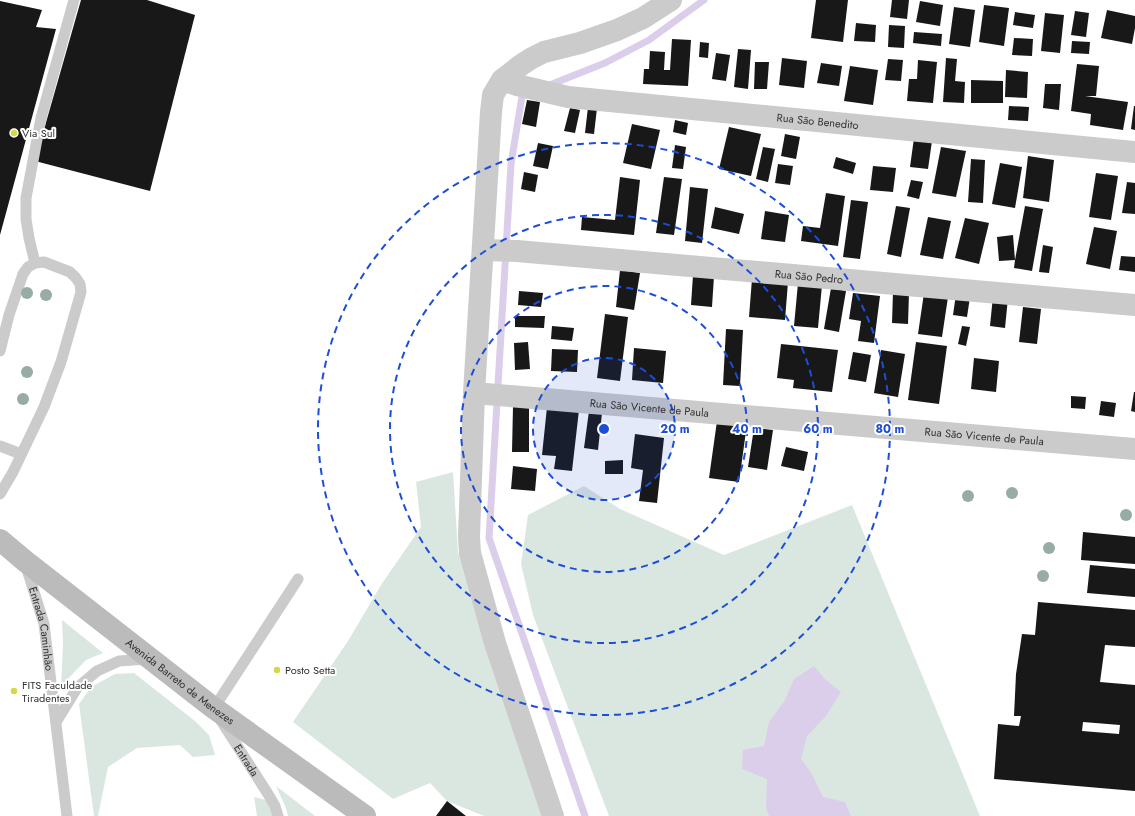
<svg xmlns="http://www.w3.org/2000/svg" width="1135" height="816" viewBox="0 0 1135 816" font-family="Jost,sans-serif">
  <rect width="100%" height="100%" fill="#fff"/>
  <g fill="#dae7e1">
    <path d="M453 472 458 552 505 689 546 816H484L447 801 430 783 393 799 293 722 348 641 381 585 421 527 416 482Z"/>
    <path d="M584 486 620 509 724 555 852 505 980 816H609L533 615 521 564 528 515Z"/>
    <path d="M62 620 103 653 86 660 61 686 63 644Z"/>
    <path d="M134 673 195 721 209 735 215 755 193 757 180 745 137 748 108 767 98 816H94L79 704 91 687 115 674Z"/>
    <path d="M276 786 315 816H288L286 808Z"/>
    <path d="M254 797 270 801 273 816H257Z"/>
  </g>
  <path fill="#dbceea" d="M814 666 825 679 841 692 826 716 807 736 801 759 812 774 823 797 845 802 851 816H769L766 807 767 779 742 769 743 750 764 746 769 722 785 700 794 679Z"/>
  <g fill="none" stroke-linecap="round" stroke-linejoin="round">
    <g stroke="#dbceea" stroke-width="7">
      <path d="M547 86 605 63 649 40 704 0"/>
      <path d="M530 93 522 96 511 164 489 538 585 816"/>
    </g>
  </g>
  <g fill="#181818" fill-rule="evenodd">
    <path d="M81 0H147L195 15 150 191 35 161Z"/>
    <path d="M816 0H848L843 42 811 38Z"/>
    <path d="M892 0H909L907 19 890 17Z"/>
    <path d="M0 1 42 10 36 27 56 29 0 235Z"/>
    <path d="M920 1 943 5 940 26 916 22Z"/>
    <path d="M984 5 1009 8 1004 46 979 42Z"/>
    <path d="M954 7 975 10 970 47 949 44Z"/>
    <path d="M1107 10 1135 16V28L1132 44 1101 38Z"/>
    <path d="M1075 11 1089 13 1086 37 1071 35Z"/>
    <path d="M1015 12 1035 15 1033 28 1013 25Z"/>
    <path d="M1045 13 1064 15 1060 53 1041 51Z"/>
    <path d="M856 23 876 25 875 42 854 41Z"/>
    <path d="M889 25 905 26 904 48 888 47Z"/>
    <path d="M914 32 942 34 941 46 913 43Z"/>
    <path d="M1014 38 1033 39 1032 56 1012 55Z"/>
    <path d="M672 39 691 40 688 86 643 84 644 69H649L650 51 665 52 664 70H670Z"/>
    <path d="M1072 41 1090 42 1089 54 1071 53Z"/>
    <path d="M700 42 709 43 708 58 699 57Z"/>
    <path d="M738 49 751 50 748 89 734 87Z"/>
    <path d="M716 53 730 55 726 81 712 79Z"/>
    <path d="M782 58 807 61 804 88 779 85Z"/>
    <path d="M946 58 957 59 955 81 965 82 964 103 943 102Z"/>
    <path d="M888 59 903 60 901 81 885 80Z"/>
    <path d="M918 60 937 62 933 103 907 101 909 79H917Z"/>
    <path d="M755 62H769L767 89H754Z"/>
    <path d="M821 63 842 66 839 86 817 83Z"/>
    <path d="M1077 64 1099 66 1096 96H1085L1128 102 1123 130 1090 125 1091 114 1071 111Z"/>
    <path d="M850 66 878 70 873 105 844 101Z"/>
    <path d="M1006 70 1028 72 1027 98 1005 97Z"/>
    <path d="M971 80 1003 81V103H971Z"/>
    <path d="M1045 84H1061L1059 110 1043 108Z"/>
    <path d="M527 100 540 102 536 127 522 124Z"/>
    <path d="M1009 106 1029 107 1028 121 1008 120Z"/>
    <path d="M1134 106H1135V130L1131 129Z"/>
    <path d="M588 107 597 108 594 134 585 133Z"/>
    <path d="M570 108 580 110 575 133 564 131Z"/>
    <path d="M675 120 688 123 686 135 673 132Z"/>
    <path d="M632 124 660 130 651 169 623 163Z"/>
    <path d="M729 127 761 134 751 176 719 169Z"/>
    <path d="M785 134 800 137 796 159 781 156Z"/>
    <path d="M914 138 932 141 928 169 910 167Z"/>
    <path d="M538 143 553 146 548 169 533 166Z"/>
    <path d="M675 145 686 147 683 169 672 168Z"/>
    <path d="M763 147 775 149 768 182 756 179Z"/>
    <path d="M941 147 966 151 956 197 932 193Z"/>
    <path d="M1028 156 1054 160 1049 202 1023 198Z"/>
    <path d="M836 157 856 163 853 174 833 168Z"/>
    <path d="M971 159 985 160 983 203 968 202Z"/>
    <path d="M1000 163 1022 167 1015 208 992 204Z"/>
    <path d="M778 164 793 166 790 185 775 183Z"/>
    <path d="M873 166 896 168 893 192 870 190Z"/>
    <path d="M524 172 538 175 535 192 521 189Z"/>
    <path d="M1096 173 1118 176 1111 220 1089 217Z"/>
    <path d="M620 177 640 180 634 235 581 230 582 217 615 220Z"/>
    <path d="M664 177 682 179 674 235 656 233Z"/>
    <path d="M911 180 923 182 919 199 907 196Z"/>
    <path d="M1127 182 1135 183V214L1122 213Z"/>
    <path d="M690 187 708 189 702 243 685 241Z"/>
    <path d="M826 193 845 196 838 246 801 241 803 226 820 228Z"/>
    <path d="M851 200 868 202 860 259 843 257Z"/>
    <path d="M896 206 910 208 901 257 887 254Z"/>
    <path d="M1025 206 1043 209 1032 271 1014 268 1015 260 999 261 997 237 1013 235 1015 260Z"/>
    <path d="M715 207 744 214 739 234 711 228Z"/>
    <path d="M765 211 789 215 785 242 761 239Z"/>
    <path d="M928 217 951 221 943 259 920 255Z"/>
    <path d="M965 218 989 223 979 264 955 258Z"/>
    <path d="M1094 227 1117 231 1110 269 1086 264Z"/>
    <path d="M1043 245 1053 247 1049 273 1039 272Z"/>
    <path d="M1121 256 1135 257V272L1119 270Z"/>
    <path d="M620 270 640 273 634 310 616 307Z"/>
    <path d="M693 275 714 276 712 307 691 305Z"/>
    <path d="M752 279 788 282 785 320 749 317Z"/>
    <path d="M798 283 822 285 818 328 794 326Z"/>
    <path d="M831 288 846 291 839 332 824 329Z"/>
    <path d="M519 291 543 293 541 307 518 305Z"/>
    <path d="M893 292 909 293 908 324 892 323Z"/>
    <path d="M853 293 880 296 874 343 858 341 861 321 849 319Z"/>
    <path d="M924 293 948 297 942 337 918 334Z"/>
    <path d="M956 294 970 297 967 317 953 315Z"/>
    <path d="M993 296 1008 298 1005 328 990 326Z"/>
    <path d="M1023 307 1041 309 1037 344 1019 342Z"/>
    <path d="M605 314 628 317 620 381 597 378Z"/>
    <path d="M515 316H545L544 328 515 327Z"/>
    <path d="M552 326 574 328 572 341 551 339Z"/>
    <path d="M962 326 970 327 966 346 958 344Z"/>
    <path d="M726 329 743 330 740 386 723 385Z"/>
    <path d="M528 342 530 369 515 370 514 343Z"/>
    <path d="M916 342 947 346 939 404 908 400Z"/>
    <path d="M781 344 838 350 832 392 793 388 794 380 777 378Z"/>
    <path d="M634 348 666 351 663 383 632 380Z"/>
    <path d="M552 349 578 350 577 372 551 371Z"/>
    <path d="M881 350 905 354 898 397 874 393Z"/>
    <path d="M853 352 871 355 866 382 848 379Z"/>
    <path d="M974 358 999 361 996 392 971 389Z"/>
    <path d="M1134 392H1135V412L1131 411Z"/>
    <path d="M1071 396 1086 397 1085 409 1071 408Z"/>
    <path d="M1101 401 1116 403 1114 417 1099 415Z"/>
    <path d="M513 406H529V452H512Z"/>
    <path d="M547 407 579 410 572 471 554 469 556 456 542 455Z"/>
    <path d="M589 411 602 413 598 450 584 448Z"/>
    <path d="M717 421 747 424 739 482 709 478Z"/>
    <path d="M754 428 773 430 767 470 748 467Z"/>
    <path d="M635 434 664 438 657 503 639 501 643 470 631 468Z"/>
    <path d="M786 447 808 452 804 471 781 466Z"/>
    <path d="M623 460V474H605V461Z"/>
    <path d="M513 466 537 469 535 491 511 489Z"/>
    <path d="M1083 532 1135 537V564L1081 560Z"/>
    <path d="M1090 565 1135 569V597L1087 593Z"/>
    <path d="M1038 602 1135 610V647L1105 645 1100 682 1135 685V791L994 779 998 724 1019 726 1021 716H1014L1016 674 1022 634 1035 635ZM1083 722 1120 725 1119 734 1082 731Z"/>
    <path d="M447 801 466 816H436Z"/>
  </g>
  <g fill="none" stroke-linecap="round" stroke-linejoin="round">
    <g stroke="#cbcbcb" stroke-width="11">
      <path d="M35 263 29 238 26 219V198L41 118 74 0"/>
      <path d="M0 351 9 315 23 274 28 267 35 263 44 262 70 272 76 278 80 284 81 292 61 362 44 407 13 472 0 494"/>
      <path d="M0 446 21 454"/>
      <path id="s1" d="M26 566 44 624 67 816"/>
      <path d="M214 708 298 579"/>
      <path id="s2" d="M220 719 268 794 275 806 278 816"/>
      <path d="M56 722 77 688 97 671 119 661 148 659"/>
    </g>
    <g stroke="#cbcbcb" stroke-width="22">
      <path id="s3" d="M502 80 517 85 568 97 1135 152"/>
      <path id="s4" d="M483 250 517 251 1135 305"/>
      <path id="s5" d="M474 393 1135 449"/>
      <path d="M553 816 495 643 470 553 469 537 474 393 491 112 493 95 502 80 521 65 532 58 544 52 580 43 617 30 643 18 671 0"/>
    </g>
    <path stroke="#bbb" stroke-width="22" id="s6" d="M0 540 25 561 211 706 365 816"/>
  </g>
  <g fill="#96aca4">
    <circle cx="27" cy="293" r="6"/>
    <circle cx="46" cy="295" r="6"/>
    <circle cx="27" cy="372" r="6"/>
    <circle cx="23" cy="399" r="6"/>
    <circle cx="1012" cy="493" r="6"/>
    <circle cx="968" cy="496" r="6"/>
    <circle cx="1126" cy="515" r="6"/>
    <circle cx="1049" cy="548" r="6"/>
    <circle cx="1043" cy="576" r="6"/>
  </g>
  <circle cx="604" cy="429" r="71" fill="#1d4ed8" fill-opacity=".12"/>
  <g fill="none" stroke="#1d4ed8" stroke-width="2" stroke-dasharray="7 5">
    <circle cx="604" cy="429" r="71"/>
    <circle cx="604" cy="429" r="143"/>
    <circle cx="604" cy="429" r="214"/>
    <circle cx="604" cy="429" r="286"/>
  </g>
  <g fill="#d7d842" stroke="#fff" stroke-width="1.5">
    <circle cx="14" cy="133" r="4"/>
    <circle cx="277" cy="670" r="4"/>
    <circle cx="14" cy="691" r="4"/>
  </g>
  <g text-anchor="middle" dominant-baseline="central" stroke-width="4" stroke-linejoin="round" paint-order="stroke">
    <g font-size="11" fill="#313131" stroke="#fff">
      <text stroke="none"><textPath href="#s3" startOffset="319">Rua São Benedito</textPath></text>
      <text stroke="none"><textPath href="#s4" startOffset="327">Rua São Pedro</textPath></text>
      <text stroke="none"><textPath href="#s5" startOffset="176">Rua São Vicente de Paula</textPath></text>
      <text stroke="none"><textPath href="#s5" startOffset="512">Rua São Vicente de Paula</textPath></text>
      <text stroke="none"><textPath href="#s1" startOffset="65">Entrada Caminhão</textPath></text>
      <text stroke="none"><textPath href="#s6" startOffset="229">Avenida Barreto de Menezes</textPath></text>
      <text stroke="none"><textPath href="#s2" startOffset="49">Entrada</textPath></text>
    </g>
    <g font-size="11" fill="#313131" stroke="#fff" text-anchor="start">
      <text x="22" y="133">Via Sul</text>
      <text x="285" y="670">Posto Setta</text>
      <text x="22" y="685">FITS Faculdade<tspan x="22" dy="13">Tiradentes</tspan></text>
    </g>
  </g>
  <circle cx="604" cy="429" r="6" fill="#1d4ed8" stroke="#fff" stroke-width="2"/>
  <g font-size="12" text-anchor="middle" font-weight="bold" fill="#1d4ed8" stroke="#fff" stroke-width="4" stroke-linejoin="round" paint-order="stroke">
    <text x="675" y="433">20 m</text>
    <text x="747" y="433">40 m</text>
    <text x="818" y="433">60 m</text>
    <text x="890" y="433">80 m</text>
  </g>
</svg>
